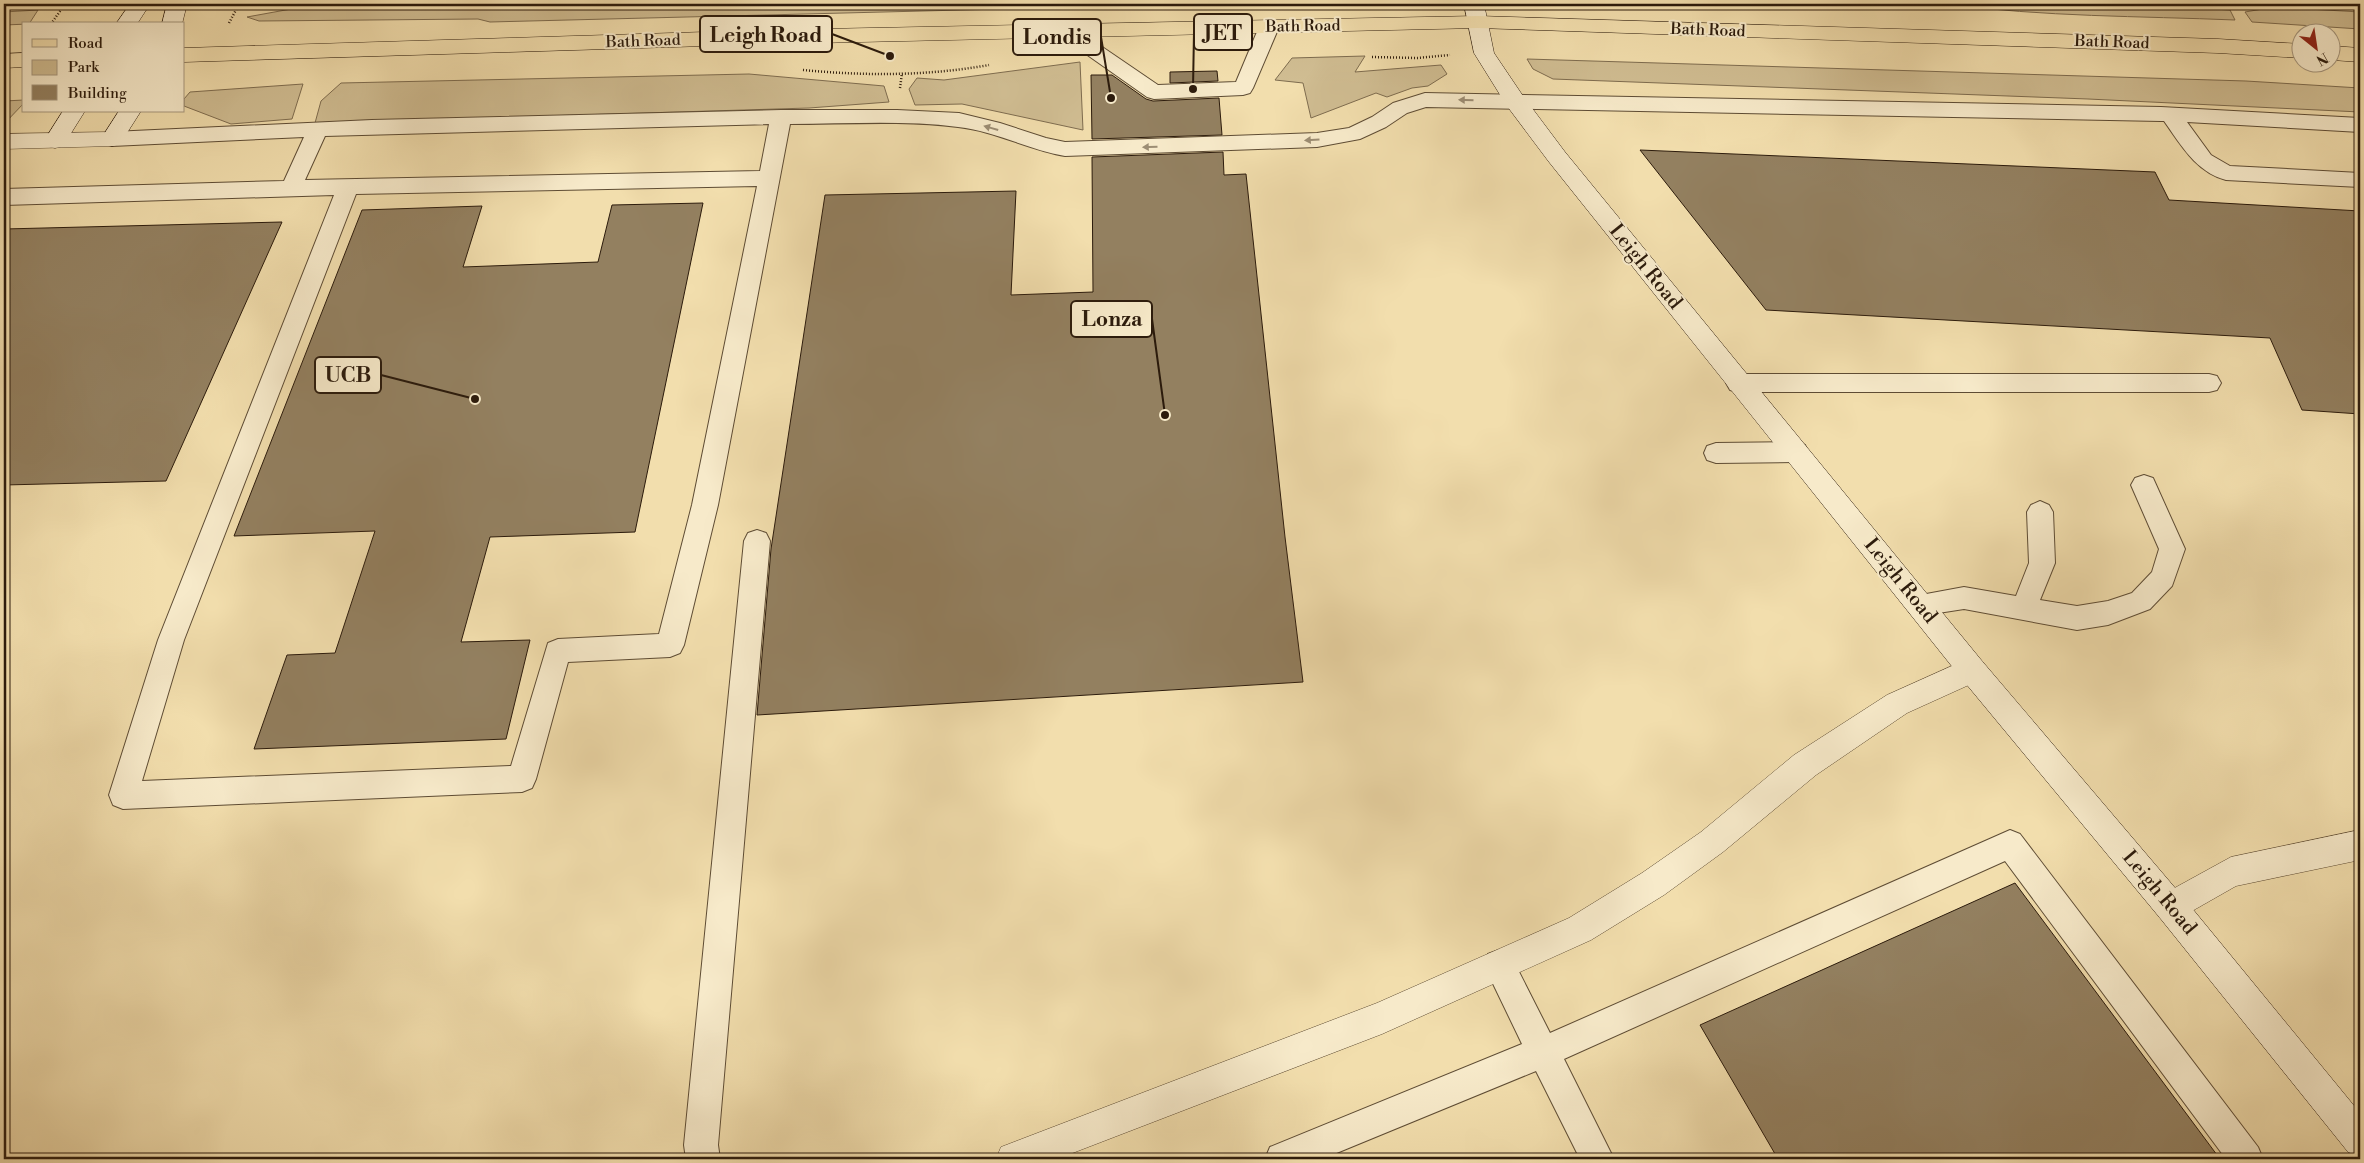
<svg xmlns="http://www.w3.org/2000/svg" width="2364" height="1163" viewBox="0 0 2364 1163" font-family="'Libre Bodoni',serif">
  <rect width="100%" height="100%" fill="#f2dead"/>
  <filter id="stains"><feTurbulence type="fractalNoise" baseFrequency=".004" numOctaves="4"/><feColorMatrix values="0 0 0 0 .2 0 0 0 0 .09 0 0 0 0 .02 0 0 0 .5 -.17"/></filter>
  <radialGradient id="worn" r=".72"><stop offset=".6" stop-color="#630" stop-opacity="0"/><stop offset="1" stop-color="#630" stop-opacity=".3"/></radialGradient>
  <g fill="#d0bd92" stroke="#7e6c4f">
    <path d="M388 4H1198L490 22 478 19 259 21 247 17 313 5Z"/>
    <path d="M1948 4H2132L2230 10 2235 20C2140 16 2043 17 1948 4Z"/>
    <path d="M2274 7 2360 12V29L2252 22 2245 12Z"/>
    <path d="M38 10 29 24 4 25V12Z"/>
    <path d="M1365 56 1355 72 1441 65 1447 74 1428 86 1412 88 1387 97 1376 93 1311 118 1303 83 1275 80 1292 58Z"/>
    <path d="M1527 59 2246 81 2360 88V112L2088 99 1553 79 1533 69Z"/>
    <path d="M1080 62 1083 130 962 104 915 105 909 89 917 78 944 80Z"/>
    <path d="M749 74 884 86 889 102 809 108 315 123 321 101 341 83Z"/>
    <path d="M303 84 292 119 231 124 184 106V99L190 92Z"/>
    <path d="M24 100V103L4 124V101Z"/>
  </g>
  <g fill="#938060" stroke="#2c1b0c">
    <path d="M1217 71 1218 81 1170 83V72Z"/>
    <path d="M1091 75H1112L1146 99 1153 101 1219 98 1222 135 1092 139Z"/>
    <path d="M1640 150 2155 172 2169 200 2360 211V414L2302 410 2270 338 1766 310Z"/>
    <path d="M1223 152 1224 175 1246 174 1285 537 1303 682 757 715 771 549 825 195 1016 191 1011 295 1093 292 1092 157Z"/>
    <path d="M703 203 635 532 490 537 461 642 530 640 506 739 254 749 287 655 335 653 375 531 234 536 362 210 482 206 463 267 598 262 612 205Z"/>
    <path d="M282 222 166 481 4 485V229Z"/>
    <path d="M2015 883 2220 1159H1778L1700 1025Z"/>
  </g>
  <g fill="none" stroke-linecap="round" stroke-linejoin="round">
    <g stroke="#5e4c34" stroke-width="2">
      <g id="lane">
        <path d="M1269 21 1276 23 1279 27 1253 88 1250 93 1243 95 1154 99 1147 97 1059 35 1056 31 1059 27 1066 25 1073 27 1158 85 1236 82 1259 27 1262 23Z"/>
        <path d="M1425 93 2161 107 2360 118V132L2187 122 2211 155 2230 166 2360 173V187L2226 180C2196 172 2181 145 2164 121H2161L1426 107 1407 113 1386 127 1360 139 1317 147 1065 156C1029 150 995 131 958 127 903 120 845 124 790 124L718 505 684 645 680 653 670 657 568 662 536 779 532 788 522 792 123 809 113 805 109 795 158 640 334 195 4 205V189L284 181 304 137 112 146 105 144 102 139 105 134 112 132 372 120 781 110H897L959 113 1000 123 1046 138 1065 142 1317 133 1349 128 1372 117 1393 103ZM769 124 760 171 305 180 325 136ZM757 186 692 505 659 634 558 639 548 643 511 766 142 781 184 640 356 194Z"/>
        <path d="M1738 374H2209L2217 376 2221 383 2217 390 2209 392H1738L1730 390 1726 383 1730 376Z"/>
        <path d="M1796 442 1805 445 1808 452 1805 459 1796 462 1716 463 1707 460 1704 453 1707 446 1716 443Z"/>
        <path d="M2144 475 2153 478 2185 549 2172 586 2150 609 2108 625 2077 630 1964 609 1919 616 1910 613 1906 605 1910 597 1964 587 2016 596 2029 563 2027 512 2031 505 2040 501 2049 505 2053 512 2055 563 2040 600 2077 606 2108 601 2132 593 2152 572 2159 549 2131 485 2135 478Z"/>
        <path d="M757 530 766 533 770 541 718 1145 720 1159H686L684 1145 744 541 748 533Z"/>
        <path d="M2010 830 2020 834 2258 1147 2263 1159H2226L2005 861 1564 1059 1614 1159H1580L1536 1071 1322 1159H1265L1270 1147 1522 1044 1484 965 1488 954 1499 950 1510 954 1550 1033Z"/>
      </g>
    </g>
    <g stroke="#5e4c34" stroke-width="1">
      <g id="street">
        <path d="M112 132 120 134 123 139 120 144 112 146 4 149V134Z"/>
        <path d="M1972 657 1982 661 1986 670 1982 679 1907 713 1816 775 1723 852 1664 895 1591 940 1382 1034 1057 1159H996L1001 1147 1377 1003 1569 918 1642 873 1701 832 1794 755 1887 695Z"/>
        <path d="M2360 830V860L2236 886 2171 923 2160 918 2155 907 2160 896 2231 857Z"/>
      </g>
    </g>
    <g stroke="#2c1b0c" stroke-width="1">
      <g id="secondary">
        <path d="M130 4H150L137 24H116Z"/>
        <path d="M167 4H187L182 24H162Z"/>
        <path d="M1464 4H1484L1494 53 1523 96 1565 152 1982 661 2182 896 2360 1113V1157L2348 1152 2160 918 1962 679 1549 162 1507 106 1474 53Z"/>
        <path d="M63 111H85L63 146 55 148 47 146 44 141Z"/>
        <path d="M119 111H141L120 144 112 146 104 144 101 139Z"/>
      </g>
    </g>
    <g stroke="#2c1b0c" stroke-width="1">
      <g id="primary">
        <path d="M1478 16 2218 39 2302 44V58L2218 53 1478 28 771 44 184 62V48L771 30Z"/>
        <path d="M2332 46 2360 48V62L2332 60Z"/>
        <path d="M24 53V67L4 68V54Z"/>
      </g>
    </g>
    <g stroke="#2c1b0c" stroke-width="2.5" stroke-dasharray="1 2" stroke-linecap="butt">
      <path d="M2305 4 2360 8"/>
      <path d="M209 7 237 8 286 4"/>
      <path d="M229 23 237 8"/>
      <path d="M51 24 65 4"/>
      <path d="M1372 57 1417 58 1450 55"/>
      <path d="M803 70C866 76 927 76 989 65"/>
      <path d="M900 88 902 73"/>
    </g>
    <use href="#lane" fill="#f7eaca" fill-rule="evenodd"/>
    <use href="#street" fill="#f7eaca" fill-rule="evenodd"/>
    <use href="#secondary" fill="#f7eaca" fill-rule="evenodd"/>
    <use href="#primary" fill="#f2dead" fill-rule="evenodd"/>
  </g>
  <defs><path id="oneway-solid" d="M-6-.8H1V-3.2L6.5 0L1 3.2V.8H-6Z" transform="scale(1.25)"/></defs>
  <g fill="#9c8d74">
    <use href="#oneway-solid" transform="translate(1466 100) rotate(-179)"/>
    <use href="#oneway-solid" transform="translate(991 128) rotate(-164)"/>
    <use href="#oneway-solid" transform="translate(1312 140) rotate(176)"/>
    <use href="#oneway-solid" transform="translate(1150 147) rotate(178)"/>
  </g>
  <g text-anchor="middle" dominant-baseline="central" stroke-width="4" stroke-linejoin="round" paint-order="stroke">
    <g font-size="16" fill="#2c1b0c" stroke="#f7eaca">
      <text transform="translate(1303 26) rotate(-1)">Bath Road</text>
      <text transform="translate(1708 30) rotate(2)">Bath Road</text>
      <text transform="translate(643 41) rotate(-2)">Bath Road</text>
      <text transform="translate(2112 42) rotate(2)">Bath Road</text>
    </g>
    <g font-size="20" fill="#2c1b0c" stroke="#f7eaca">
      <text transform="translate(1645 267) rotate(51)">Leigh Road</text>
      <text transform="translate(1900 581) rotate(51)">Leigh Road</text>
      <text transform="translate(2159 893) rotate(50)">Leigh Road</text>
    </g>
  </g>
  <path fill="none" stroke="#2c1b0c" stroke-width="2" d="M1193 89L1194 32M890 56L832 34M1111 98L1101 37M1165 415L1152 319M475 399L381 375"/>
  <g fill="#2c1b0c" stroke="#f7eaca" stroke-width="2">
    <circle cx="1193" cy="89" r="5"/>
    <circle cx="890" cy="56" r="5"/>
    <circle cx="1111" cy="98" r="5"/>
    <circle cx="1165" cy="415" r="5"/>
    <circle cx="475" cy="399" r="5"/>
  </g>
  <g fill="#f7eaca" stroke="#2c1b0c" stroke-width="2">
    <rect x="1194" y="14" width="58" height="36" rx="5"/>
    <rect x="700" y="16" width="132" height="36" rx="5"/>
    <rect x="1013" y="19" width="88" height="36" rx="5"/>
    <rect x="1071" y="301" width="81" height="36" rx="5"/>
    <rect x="315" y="357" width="66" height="36" rx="5"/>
  </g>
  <g font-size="21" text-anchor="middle" font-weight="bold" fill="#2c1b0c">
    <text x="1223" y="40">JET</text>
    <text x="766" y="42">Leigh Road</text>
    <text x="1057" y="44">Londis</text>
    <text x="1112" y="326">Lonza</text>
    <text x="348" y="382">UCB</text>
  </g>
  <rect width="2364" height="1163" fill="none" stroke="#f2dead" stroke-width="20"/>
  <rect x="5" y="5" width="2354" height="1153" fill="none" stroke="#2c1b0c" stroke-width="2.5"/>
  <rect x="10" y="10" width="2344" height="1143" fill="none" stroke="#2c1b0c"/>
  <rect x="22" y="22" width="162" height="90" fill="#f7eaca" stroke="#a6977e"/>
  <rect x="32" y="39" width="25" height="8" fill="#f2dead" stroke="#a6977e"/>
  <text x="68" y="48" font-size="15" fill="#2c1b0c">Road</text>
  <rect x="32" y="60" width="25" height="15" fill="#d0bd92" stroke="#a6977e"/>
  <text x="68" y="72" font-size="15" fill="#2c1b0c">Park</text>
  <rect x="32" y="85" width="25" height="15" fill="#938060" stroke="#a6977e"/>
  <text x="68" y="98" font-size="15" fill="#2c1b0c">Building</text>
  <g transform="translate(2316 48) rotate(150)"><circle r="24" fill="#f7eaca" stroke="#a6977e"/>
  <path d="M0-4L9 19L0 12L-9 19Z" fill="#8f2418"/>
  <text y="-8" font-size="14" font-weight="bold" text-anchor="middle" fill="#2c1b0c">N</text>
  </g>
  <rect width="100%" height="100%" filter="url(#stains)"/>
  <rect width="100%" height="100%" fill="url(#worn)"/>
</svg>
